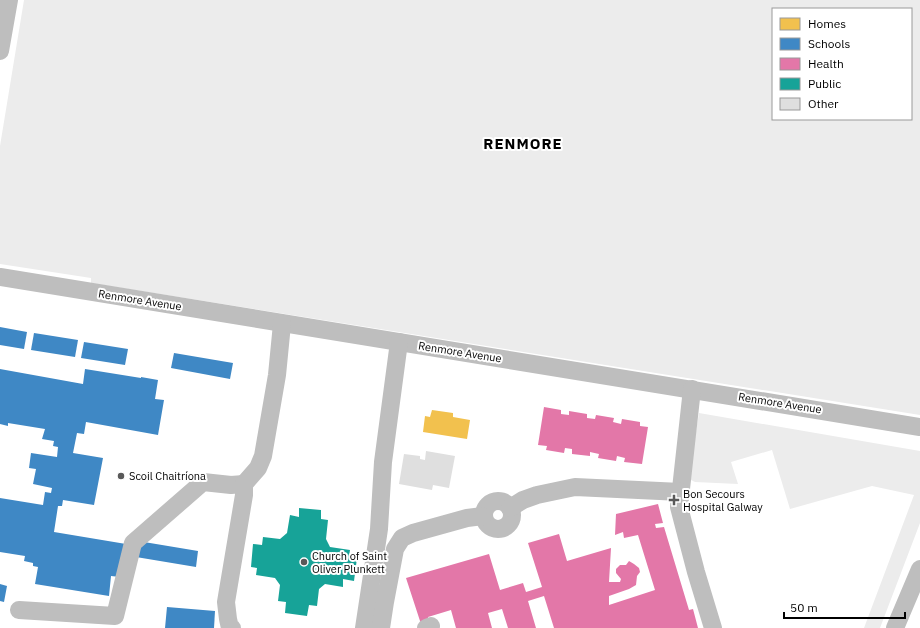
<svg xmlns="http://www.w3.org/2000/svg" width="920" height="628" viewBox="0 0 920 628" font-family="'IBM Plex Sans',sans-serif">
  <rect width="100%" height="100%" fill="#fff"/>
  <g fill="#ececec" fill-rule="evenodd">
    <path d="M24 0H920V415L91 283V278L0 264V146ZM773 9H911V119H773Z"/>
    <path d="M699 413 920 451V523L880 628H864L914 495 872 486 790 509 772 450 731 462 738 484 695 482 691 480 689 475Z"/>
  </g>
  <path fill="#f2c14e" d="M432 410 453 413V417L470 420 467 439 423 432 425 416 430 417Z"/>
  <g fill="#3f88c5">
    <path d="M0 327 27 332 24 349 0 345Z"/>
    <path d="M34 333 78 340 75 357 31 350Z"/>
    <path d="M84 342 128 349 125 365 81 358Z"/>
    <path d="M174 353 233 363 230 379 171 368Z"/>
    <path d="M0 369 83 384 85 369 141 378V377L158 380 155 399 164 400 158 435 86 422 84 434 77 433 73 453 103 458 94 505 63 500 62 506H58L54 532 126 544 120 577 111 576 109 596 35 584 38 567 33 566V563L24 561 25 556 0 552V498L43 505 45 492 51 493 52 488 33 484 36 469 29 468 31 453 57 457 58 447 53 446 54 441 42 439 45 429 8 423V426L0 424Z"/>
    <path d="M138 541 198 551 196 567 136 557Z"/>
    <path d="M0 584 7 586 4 602 0 601Z"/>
    <path d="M167 607 215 611 214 628H165Z"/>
  </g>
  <g fill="#e377a8">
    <path d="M544 407 561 410V414L569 415V411L587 414V418L595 419 596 415 614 418 613 422 621 424 622 419 640 422V426L648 427 642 464 624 462 625 458 617 456 616 461 598 458 599 454 590 452V456L572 454V449L565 448 564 453 546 450 547 446 538 445Z"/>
    <path d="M658 504 663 523 655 524 656 528 664 527 689 610 693 609 698 628H554L544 596 528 601 536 628H508L502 609 488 613 492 628H456L451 610 428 617 429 621 421 624 406 578 489 554 500 590 523 583 526 592 542 587 528 543 559 534 567 561 611 548 609 582H620L621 579 616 573V569L620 565H626L629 561 634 564 639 568 640 572 637 576 636 585 629 589 609 596V605L655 590 638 535 624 538 623 532 615 535 616 514Z"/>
  </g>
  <path fill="#17a398" d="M299 508 321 510V519L328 520 326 539 330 547 350 550 349 556 357 558 354 581 343 579V587L325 584 319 589 317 606 309 605 307 616 285 613 286 602 278 601 280 585 275 578 256 575 257 568 251 567 253 544 262 545 263 537 280 539 287 533 290 515 299 517Z"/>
  <path fill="#dfdfdf" d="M426 451 455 456 449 488 433 485 432 490 399 484 404 454 420 456V459L425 460Z"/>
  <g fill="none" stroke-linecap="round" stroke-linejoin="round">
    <g stroke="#bebebe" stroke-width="18">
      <path d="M0 51 9 0"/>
      <path d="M0 277 920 427"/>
      <path d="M692 389 679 507 696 572 713 628"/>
      <circle cx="498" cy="515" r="14"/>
      <path d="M510 508 523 500 537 495 575 487 681 492"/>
      <path d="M19 610 115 616 133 543 203 482 231 485 244 484"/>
      <path d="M232 628H230L228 619 226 602 244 495V484L258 468 263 456 277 375 282 324"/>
      <path d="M364 628 379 529 383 462 399 342"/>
      <path d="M381 628 385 602 395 549 402 538 413 533 467 518 483 516"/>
      <path d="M426 628 431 626"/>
      <path d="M895 628 920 569"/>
    </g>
  </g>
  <g fill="#595959" stroke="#fff" stroke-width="1.5">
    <circle cx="121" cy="476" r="4"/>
    <path d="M672 494h4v4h4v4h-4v4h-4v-4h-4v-4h4z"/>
    <circle cx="304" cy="562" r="4"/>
  </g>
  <g text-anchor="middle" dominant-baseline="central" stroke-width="4" stroke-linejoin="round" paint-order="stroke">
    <g font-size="11" fill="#000" stroke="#fff">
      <text transform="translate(140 300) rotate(9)">Renmore Avenue</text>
      <text transform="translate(460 352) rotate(9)">Renmore Avenue</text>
      <text transform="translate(780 403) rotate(9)">Renmore Avenue</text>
    </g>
    <g font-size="11" fill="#000" stroke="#fff" text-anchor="start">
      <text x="129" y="476">Scoil Chaitríona</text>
      <text x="683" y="494">Bon Secours<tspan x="683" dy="13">Hospital Galway</tspan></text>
      <text x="312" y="556">Church of Saint<tspan x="312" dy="13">Oliver Plunkett</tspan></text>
    </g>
    <g font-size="15" font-weight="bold" letter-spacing="1" fill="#000" stroke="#fff">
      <text x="523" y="143">RENMORE</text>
    </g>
  </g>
  <rect x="772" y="8" width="140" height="112" fill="#ffffff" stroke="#999999"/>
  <rect x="780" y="18" width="20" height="12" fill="#f2c14e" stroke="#999999"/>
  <text x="808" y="28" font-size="12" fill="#000000">Homes</text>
  <rect x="780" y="38" width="20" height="12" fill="#3f88c5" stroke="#999999"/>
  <text x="808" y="48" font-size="12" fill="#000000">Schools</text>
  <rect x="780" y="58" width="20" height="12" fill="#e377a8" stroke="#999999"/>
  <text x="808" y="68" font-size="12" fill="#000000">Health</text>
  <rect x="780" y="78" width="20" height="12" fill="#17a398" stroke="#999999"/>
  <text x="808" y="88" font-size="12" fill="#000000">Public</text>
  <rect x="780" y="98" width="20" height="12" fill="#dfdfdf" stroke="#999999"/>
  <text x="808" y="108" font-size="12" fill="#000000">Other</text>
  <path d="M784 612v6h121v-6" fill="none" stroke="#000000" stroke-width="2"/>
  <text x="790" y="612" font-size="12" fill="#000000" stroke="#ffffff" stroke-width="3" paint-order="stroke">50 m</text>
</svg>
